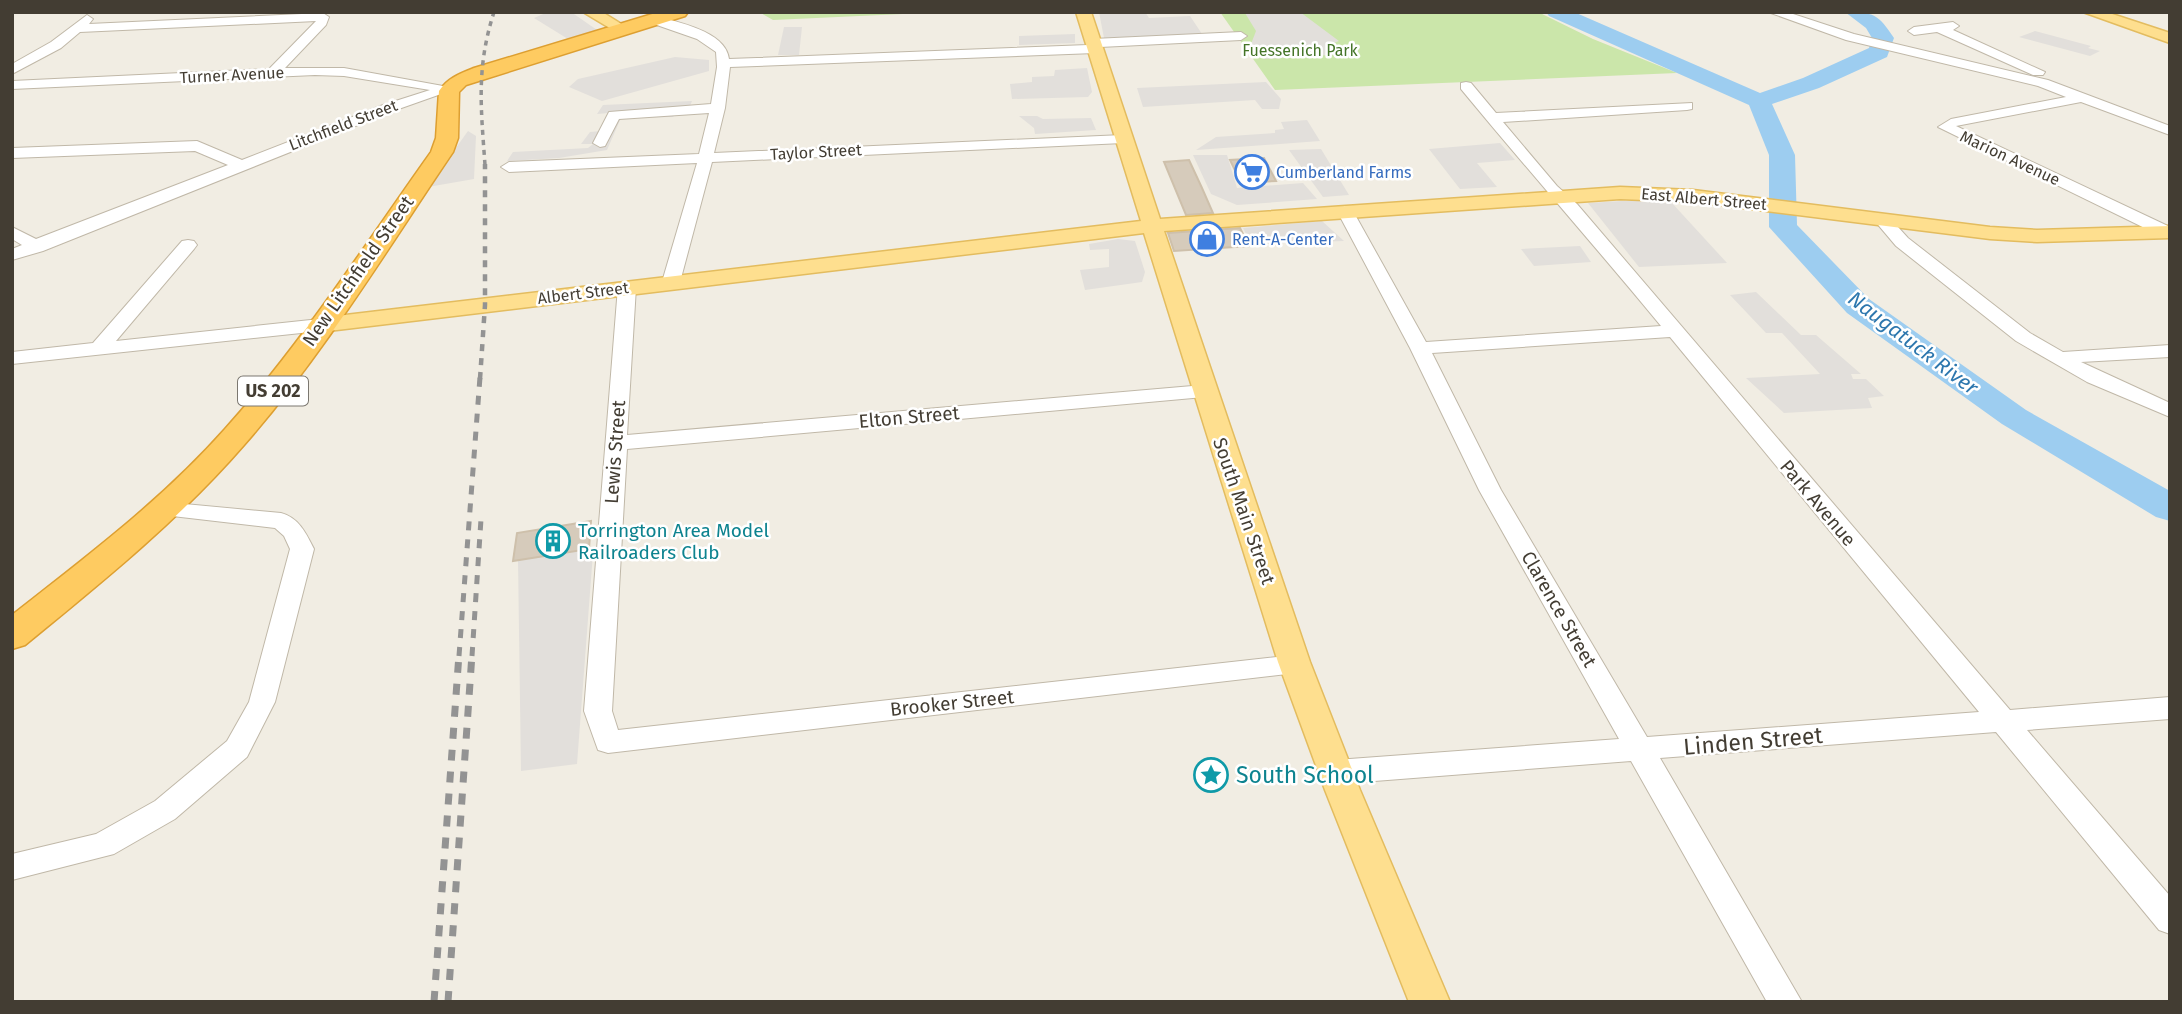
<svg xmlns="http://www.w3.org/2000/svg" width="2182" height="1014" viewBox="0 0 2182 1014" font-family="'Fira Sans',sans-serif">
  <rect width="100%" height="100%" fill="#f1ede3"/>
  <g fill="#cbe6aa">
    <path d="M759 12H946L773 20Z"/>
    <path d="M1220 12H1538L1593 39 1677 73 1275 90Z"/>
  </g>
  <g fill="#e2dfdb">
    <path d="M548 12H571L597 30 568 39 534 18Z"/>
    <path d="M1099 12H1145L1149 18 1190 16 1202 34 1104 38Z"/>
    <path d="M1300 12 1339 41 1334 43 1345 54 1264 59 1251 44 1256 31 1245 13Z"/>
    <path d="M784 27H802L799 55H778Z"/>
    <path d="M2035 31 2091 46 2088 48 2100 51 2090 56 2019 37Z"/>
    <path d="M1075 34V43L1019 45V36Z"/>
    <path d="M675 57 709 60V71L602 101 569 87 578 79Z"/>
    <path d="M1087 68 1092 92 1088 97 1012 99 1010 84 1032 82V77L1054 76 1055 70Z"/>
    <path d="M1266 82 1281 99 1279 109H1262L1255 100 1143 107 1137 88Z"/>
    <path d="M692 101 687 113 675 114 673 117 621 118 607 150 559 158 507 161 513 152 588 148 593 144H581L590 132 601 131 609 113 597 114 603 105Z"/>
    <path d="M1019 116H1037L1043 119 1091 118 1096 130 1035 134 1034 128Z"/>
    <path d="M1307 120 1320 141 1196 150 1216 137 1275 133V130L1284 129 1281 122Z"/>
    <path d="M468 131 476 136 474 179 428 187Z"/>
    <path d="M1500 143 1515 160 1477 163 1497 187 1460 189 1429 149Z"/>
    <path d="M1321 149 1349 195 1323 197 1289 150Z"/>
    <path d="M1193 155H1227L1237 188 1303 183 1317 199 1237 205 1211 194Z"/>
    <path d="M1639 200 1671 202 1727 263 1639 267 1588 203Z"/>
    <path d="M1322 221 1344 241 1251 244 1243 228Z"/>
    <path d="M1118 239 1135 241 1145 272 1142 282 1085 290 1080 270 1109 267V249L1090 250 1089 244Z"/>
    <path d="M1580 246 1591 262 1534 266 1521 249Z"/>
    <path d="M1756 292 1801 335H1816L1861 374H1851L1853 379H1866L1884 396 1868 398 1872 408 1784 413 1746 378 1820 374 1782 333H1766L1730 295Z"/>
    <path d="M589 549 593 553 577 764 521 771 518 560Z"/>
  </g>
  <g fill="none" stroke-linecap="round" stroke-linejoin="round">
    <path fill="#9dcdf0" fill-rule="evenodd" d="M1546 12H1574L1760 93 1803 78 1869 48 1872 38 1866 28 1845 12C1874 12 1878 14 1894 38L1887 57 1819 88 1772 104 1795 155 1797 225 1869 299 2026 410 2170 491V521L2156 517 2002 424 1847 313 1769 227V155L1749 105 1549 16Z"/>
  </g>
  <g fill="#d6cbbb" stroke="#cec0ab" stroke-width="2">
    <path d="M1264 158 1276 181 1241 183 1230 160Z"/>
    <path d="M1189 160 1202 188 1213 213 1186 215 1164 162Z"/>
    <path d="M1240 228 1249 246 1174 251 1168 233Z"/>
    <path d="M591 521 589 549 513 561 517 533Z"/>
  </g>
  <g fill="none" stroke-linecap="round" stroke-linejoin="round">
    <g stroke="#c0b8a8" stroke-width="2">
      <g id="minor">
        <path d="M1768 12H1787L1854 34 2048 80 2170 126V135L2081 102 1956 126 2170 227V236H2161L1938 127 1951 119 2066 97 2038 86 1846 40Z"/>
        <path d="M323 13 329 17 326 25 285 68H344L443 86 451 84 458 88 393 111 43 251 12 260V249L22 245 12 239V227L36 239 228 165 195 151 12 158V148L197 141 242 160 383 105 430 90 344 76 315 75 12 89V81L269 69 316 21 80 32 61 48 12 74V64L51 42 87 15 93 19 89 24Z"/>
        <path d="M655 16C677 22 726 31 729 59L1088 45V40L1093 39 1241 32 1247 36 1241 40 1100 47V52L1095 53 730 67 725 108 714 153 1123 135 1130 139 1123 143 712 162 680 282 671 287 662 282 697 163 509 172 501 167 509 162 699 154 709 113 619 119 605 146 600 147 593 143 609 112 711 104 717 67 716 52 697 39 651 23 649 20Z"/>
        <path d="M1953 22 1959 26 1953 30 2045 72 2043 75H2033L1937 32 1914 35 1908 31 1914 27Z"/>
        <path d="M1466 82 1471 83 1496 113 1692 103V109L1687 110 1503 122 1557 186 1577 204 2010 710 2170 697V719L2027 730 2170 896V934L2159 930 1996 732 1660 758 1802 1002H1767L1631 761 1336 784 1326 780 1322 772 1326 764 1336 760 1619 739 1479 490 1410 348 1337 211 1345 206 1353 211 1426 342 1661 326C1595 246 1527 169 1461 89V83ZM1670 337 1979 712 1647 737 1501 490 1432 353Z"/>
        <path d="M1882 215 1888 216 1908 238 2030 333 2063 352 2170 345V357L2081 362 2170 403V417L2087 382 2016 341 1896 246 1874 220Z"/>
        <path d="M188 240 194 241 197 245 194 249 116 341 320 319 329 325 320 331 12 364V352L93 343 182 241Z"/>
        <path d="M627 282 636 287 627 435 1204 385 1211 387 1214 391 1211 395 1204 397 627 449 612 711 618 730 1295 655 1304 658 1308 665 1304 672 608 753 598 750 584 711 618 287Z"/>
        <path d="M163 502 281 513C299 518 306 533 314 549L275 702 247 757 175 819 114 854 12 880V854L96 834 155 801 227 741 249 702 290 549 284 536 275 528 155 514 152 509 155 504Z"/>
      </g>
    </g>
    <g stroke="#e3bc5f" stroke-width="3">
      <g id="major">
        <path d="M583 12H602L631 30 628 33H618Z"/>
        <path d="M1076 12H1091L1160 219 1620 187 1693 190 1990 227 2037 230 2170 226V238L2037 242 1990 239 1693 202 1620 199 1164 231 1310 662 1360 790 1450 1002H1409L1325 790 1278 662 1144 233 320 332 312 330 308 325 312 320 320 318 1141 221Z"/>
        <path d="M2083 12H2106L2170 33V43Z"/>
      </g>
    </g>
    <g stroke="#dd9f31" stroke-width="3">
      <path id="highway" d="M659 12H688L685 16 466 85 459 92 458 138 453 152C386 251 323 355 244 445 179 520 102 582 25 645L12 649V615C86 557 162 500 225 429 302 343 364 246 431 152L436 138 439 91C448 78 459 74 474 68Z"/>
    </g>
    <use href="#minor" fill="#fff" fill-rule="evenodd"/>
    <use href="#major" fill="#fedf8f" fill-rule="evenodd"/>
    <use href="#highway" fill="#fecb61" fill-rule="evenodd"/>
    <path stroke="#939393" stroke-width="3.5" stroke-dasharray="5 5" stroke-linecap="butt" d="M485 165C481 108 476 68 494 12"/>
    <path stroke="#939393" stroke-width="4.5" stroke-dasharray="7 7" stroke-linecap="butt" d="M480 379 485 305V164"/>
    <g stroke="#939393" stroke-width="5" stroke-dasharray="9 9" stroke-linecap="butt">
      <path d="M459 656 480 377"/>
      <path d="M472 656 481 519"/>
    </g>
    <g stroke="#939393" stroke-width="7" stroke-dasharray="11 11" stroke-linecap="butt">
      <path d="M434 1002 459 654"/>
      <path d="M448 1002 472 654"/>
    </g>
  </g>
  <defs>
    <g id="supermarket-ring" transform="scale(1.75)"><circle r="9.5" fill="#fff" stroke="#3f7fe0" stroke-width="1.5"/><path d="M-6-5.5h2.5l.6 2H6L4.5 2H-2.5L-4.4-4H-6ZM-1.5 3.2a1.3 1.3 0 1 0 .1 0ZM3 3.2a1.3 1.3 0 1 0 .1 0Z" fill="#3f7fe0"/></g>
    <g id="shop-ring" transform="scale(1.75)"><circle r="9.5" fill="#fff" stroke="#3f7fe0" stroke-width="1.5"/><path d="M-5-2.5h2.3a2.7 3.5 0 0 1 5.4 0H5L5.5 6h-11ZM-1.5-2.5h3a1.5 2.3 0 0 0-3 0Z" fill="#3f7fe0"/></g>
    <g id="building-ring" transform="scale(1.75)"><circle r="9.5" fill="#fff" stroke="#0f9aa8" stroke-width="1.5"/><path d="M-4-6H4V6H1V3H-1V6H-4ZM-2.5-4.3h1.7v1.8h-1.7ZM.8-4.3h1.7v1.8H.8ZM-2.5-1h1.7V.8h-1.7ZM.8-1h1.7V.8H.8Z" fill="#0f9aa8"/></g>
    <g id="sight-ring" transform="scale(1.75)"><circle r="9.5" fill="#fff" stroke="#0f9aa8" stroke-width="1.5"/><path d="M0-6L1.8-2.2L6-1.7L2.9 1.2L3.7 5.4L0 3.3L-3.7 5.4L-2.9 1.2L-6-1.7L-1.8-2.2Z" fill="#0f9aa8"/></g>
  </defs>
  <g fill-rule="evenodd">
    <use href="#supermarket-ring" x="1252" y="172"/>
    <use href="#shop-ring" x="1207" y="239"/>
    <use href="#building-ring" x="553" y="541"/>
    <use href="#sight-ring" x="1211" y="775"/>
  </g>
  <g text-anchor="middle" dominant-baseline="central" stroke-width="5" stroke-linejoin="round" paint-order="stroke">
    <g font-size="16" fill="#447427" stroke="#fff">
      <text x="1300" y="50">Fuessenich Park</text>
    </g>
    <g font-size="16" fill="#433d33" stroke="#fff">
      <text transform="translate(232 75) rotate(-3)">Turner Avenue</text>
      <text transform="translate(343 125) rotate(-21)">Litchfield Street</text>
      <text transform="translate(816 152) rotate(-3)">Taylor Street</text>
      <text transform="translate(2010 158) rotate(25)">Marion Avenue</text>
      <text transform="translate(1704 199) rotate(5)">East Albert Street</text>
      <text transform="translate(583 293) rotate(-7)">Albert Street</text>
    </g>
    <g font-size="16" fill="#366cbe" stroke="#fff" text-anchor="start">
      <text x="1276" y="172">Cumberland Farms</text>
      <text x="1232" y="239">Rent-A-Center</text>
    </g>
    <rect fill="#fff" stroke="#7b7770" stroke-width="2" x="238" y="376.5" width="70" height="29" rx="5"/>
    <g font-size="18" font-weight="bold" fill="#433d33">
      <text x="273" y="391">US 202</text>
    </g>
    <g font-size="19" fill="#433d33" stroke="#fff">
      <text transform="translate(358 271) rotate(-55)">New Litchfield Street</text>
      <text transform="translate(909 417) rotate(-5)">Elton Street</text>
      <text transform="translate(615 452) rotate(-86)">Lewis Street</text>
      <text transform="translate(1818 503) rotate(50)">Park Avenue</text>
      <text transform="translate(1244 511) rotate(71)">South Main Street</text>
      <text transform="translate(1559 609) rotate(60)">Clarence Street</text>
      <text transform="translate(952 703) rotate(-6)">Brooker Street</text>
    </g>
    <g font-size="19" fill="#0d838f" stroke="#fff" text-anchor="start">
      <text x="578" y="530">Torrington Area Model<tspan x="578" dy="22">Railroaders Club</tspan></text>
    </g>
    <g font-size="21" font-style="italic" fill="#2d77ae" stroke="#fff">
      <text transform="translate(1913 343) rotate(37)">Naugatuck River</text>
    </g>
    <g font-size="23" fill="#433d33" stroke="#fff">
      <text transform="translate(1753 741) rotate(-5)">Linden Street</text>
    </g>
    <g font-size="23" fill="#0d838f" stroke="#fff" text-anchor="start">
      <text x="1236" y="775">South School</text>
    </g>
  </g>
  <rect width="2182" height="1014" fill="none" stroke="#433d33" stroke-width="28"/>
</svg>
